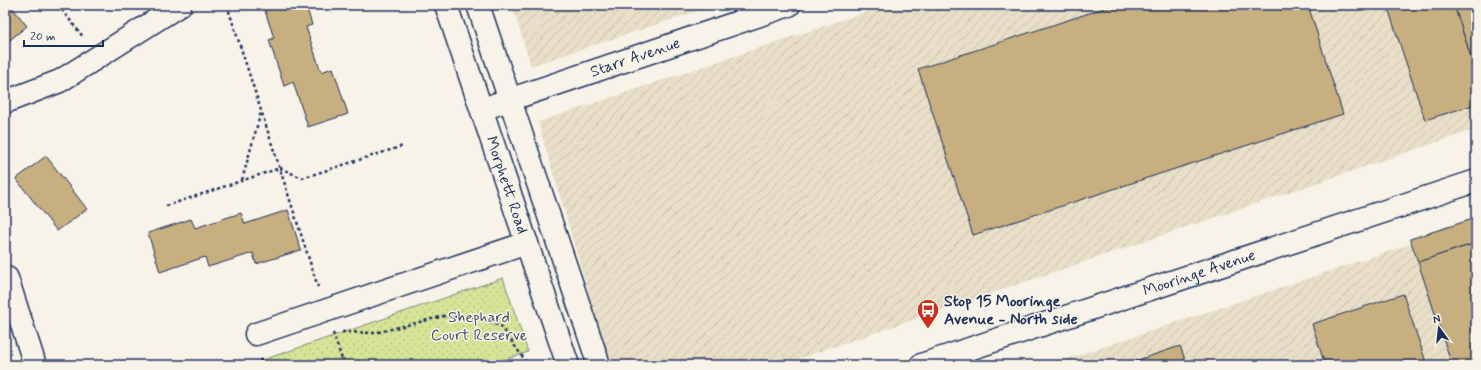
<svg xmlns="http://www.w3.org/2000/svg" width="1481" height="370" viewBox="0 0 1481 370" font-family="Mynerve,sans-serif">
  <defs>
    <pattern id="industrial-furrows" width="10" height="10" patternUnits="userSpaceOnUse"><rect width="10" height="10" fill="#e9dfc8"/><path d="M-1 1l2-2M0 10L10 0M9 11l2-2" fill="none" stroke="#c7c0ae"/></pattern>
    <pattern id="park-dots" width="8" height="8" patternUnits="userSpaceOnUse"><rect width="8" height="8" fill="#d7e497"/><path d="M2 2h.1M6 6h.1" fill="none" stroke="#b8c485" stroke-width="1.8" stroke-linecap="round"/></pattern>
  </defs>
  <rect width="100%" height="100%" fill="#f7f3e8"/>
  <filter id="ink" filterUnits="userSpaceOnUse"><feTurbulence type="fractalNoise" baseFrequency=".025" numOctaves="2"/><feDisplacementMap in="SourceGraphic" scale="8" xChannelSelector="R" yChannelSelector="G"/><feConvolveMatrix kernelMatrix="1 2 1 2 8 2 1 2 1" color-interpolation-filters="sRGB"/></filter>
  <g filter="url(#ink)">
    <g fill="url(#industrial-furrows)">
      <path d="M512 5H716L531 66Z"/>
      <path d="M887 5H1476V129L780 365H610L538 122Z"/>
      <path d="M1476 222V365H1049Z"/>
    </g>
    <path fill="url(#park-dots)" stroke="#798a7a" d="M503 278 528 352 488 365H248Z"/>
    <g fill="#c8af7f" stroke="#1b2f5e">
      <path d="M5 5H10L27 26 5 44Z"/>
      <path d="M263 5H306L312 25 306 27 321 72 333 68 348 114 308 127 293 82 284 86 269 40 274 38Z"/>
      <path d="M1114 5H1308L1343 114 973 235 918 69Z"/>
      <path d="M1387 5H1454L1476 72V104L1425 120Z"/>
      <path d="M1454 5H1476V72Z"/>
      <path d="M46 156 87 209 57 231 16 179Z"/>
      <path d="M288 210 301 250 256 264 253 253 208 267 205 257 160 272 148 233 191 219 195 228 241 213 245 224Z"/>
      <path d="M1476 218V243L1418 262 1410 239Z"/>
      <path d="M1476 243V365H1452L1418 262Z"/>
      <path d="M1403 294 1427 365H1325L1312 324Z"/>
      <path d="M1180 346 1187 365H1123Z"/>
    </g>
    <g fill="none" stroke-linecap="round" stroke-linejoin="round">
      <g stroke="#1b2f5e" stroke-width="25">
        <g id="minor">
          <path id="s1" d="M446 5 568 365"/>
          <path d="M478 5 599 365"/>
          <path d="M5 102 60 81 180 5"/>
          <path id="s2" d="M494 105 789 5"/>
          <path d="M7 278 35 365"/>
          <path d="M256 334 527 243"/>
          <path id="s3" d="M921 365 1476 181"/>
        </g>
      </g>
      <g stroke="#1b2f5e" stroke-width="2.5" stroke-dasharray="3 3" stroke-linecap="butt">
        <path d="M58 5 84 38"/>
        <path d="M227 5 318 287"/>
        <path d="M242 180 261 112"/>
        <path d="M166 206 280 168 302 178 403 146"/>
        <path d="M342 332 375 333 444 316 481 318 502 327 528 365"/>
        <path d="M333 333 344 365"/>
        <path d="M248 365 264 359"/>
      </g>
      <use href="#minor" stroke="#f7f3e8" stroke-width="22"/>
    </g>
  </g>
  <defs>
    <g id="bus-pin" transform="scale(1.15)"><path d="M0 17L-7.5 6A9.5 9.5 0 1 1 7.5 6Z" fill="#c8321e" stroke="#f7f3e8"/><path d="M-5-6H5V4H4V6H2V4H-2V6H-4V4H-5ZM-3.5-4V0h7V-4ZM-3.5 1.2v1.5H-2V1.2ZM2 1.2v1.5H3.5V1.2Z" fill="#fff"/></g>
  </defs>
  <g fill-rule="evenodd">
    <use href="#bus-pin" x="928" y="310"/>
  </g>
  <g text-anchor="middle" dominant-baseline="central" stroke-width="3" stroke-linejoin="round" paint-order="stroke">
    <g font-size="16" fill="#1b2f5e" stroke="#f7f3e8">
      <text stroke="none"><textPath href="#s2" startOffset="149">Starr Avenue</textPath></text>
      <text stroke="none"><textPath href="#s1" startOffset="190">Morphett Road</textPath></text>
      <text stroke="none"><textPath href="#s3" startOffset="293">Mooringe Avenue</textPath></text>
    </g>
    <g font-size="16" font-weight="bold" fill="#1b2f5e" stroke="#f7f3e8" text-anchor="start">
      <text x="944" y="301">Stop 15 Mooringe<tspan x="944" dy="18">Avenue - North side</tspan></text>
    </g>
    <g font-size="16" fill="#415369" stroke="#f7f3e8">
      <text x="479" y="317">Shephard<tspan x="479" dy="18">Court Reserve</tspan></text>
    </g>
  </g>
  <rect width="1481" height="370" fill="none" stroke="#f7f3e8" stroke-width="20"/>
  <rect x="10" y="10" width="1461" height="350" fill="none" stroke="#1b2f5e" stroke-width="1.5" filter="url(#ink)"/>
  <g transform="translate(1439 328) rotate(345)" stroke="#f7f3e8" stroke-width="3" paint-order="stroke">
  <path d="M0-3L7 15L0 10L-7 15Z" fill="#1b2f5e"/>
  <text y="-6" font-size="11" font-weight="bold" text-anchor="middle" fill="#1b2f5e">N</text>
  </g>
  <path d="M24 40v6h79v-6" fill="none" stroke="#1b2f5e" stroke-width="2"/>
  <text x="30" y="40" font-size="12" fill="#1b2f5e" stroke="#f7f3e8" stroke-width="3" paint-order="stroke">20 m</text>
</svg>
